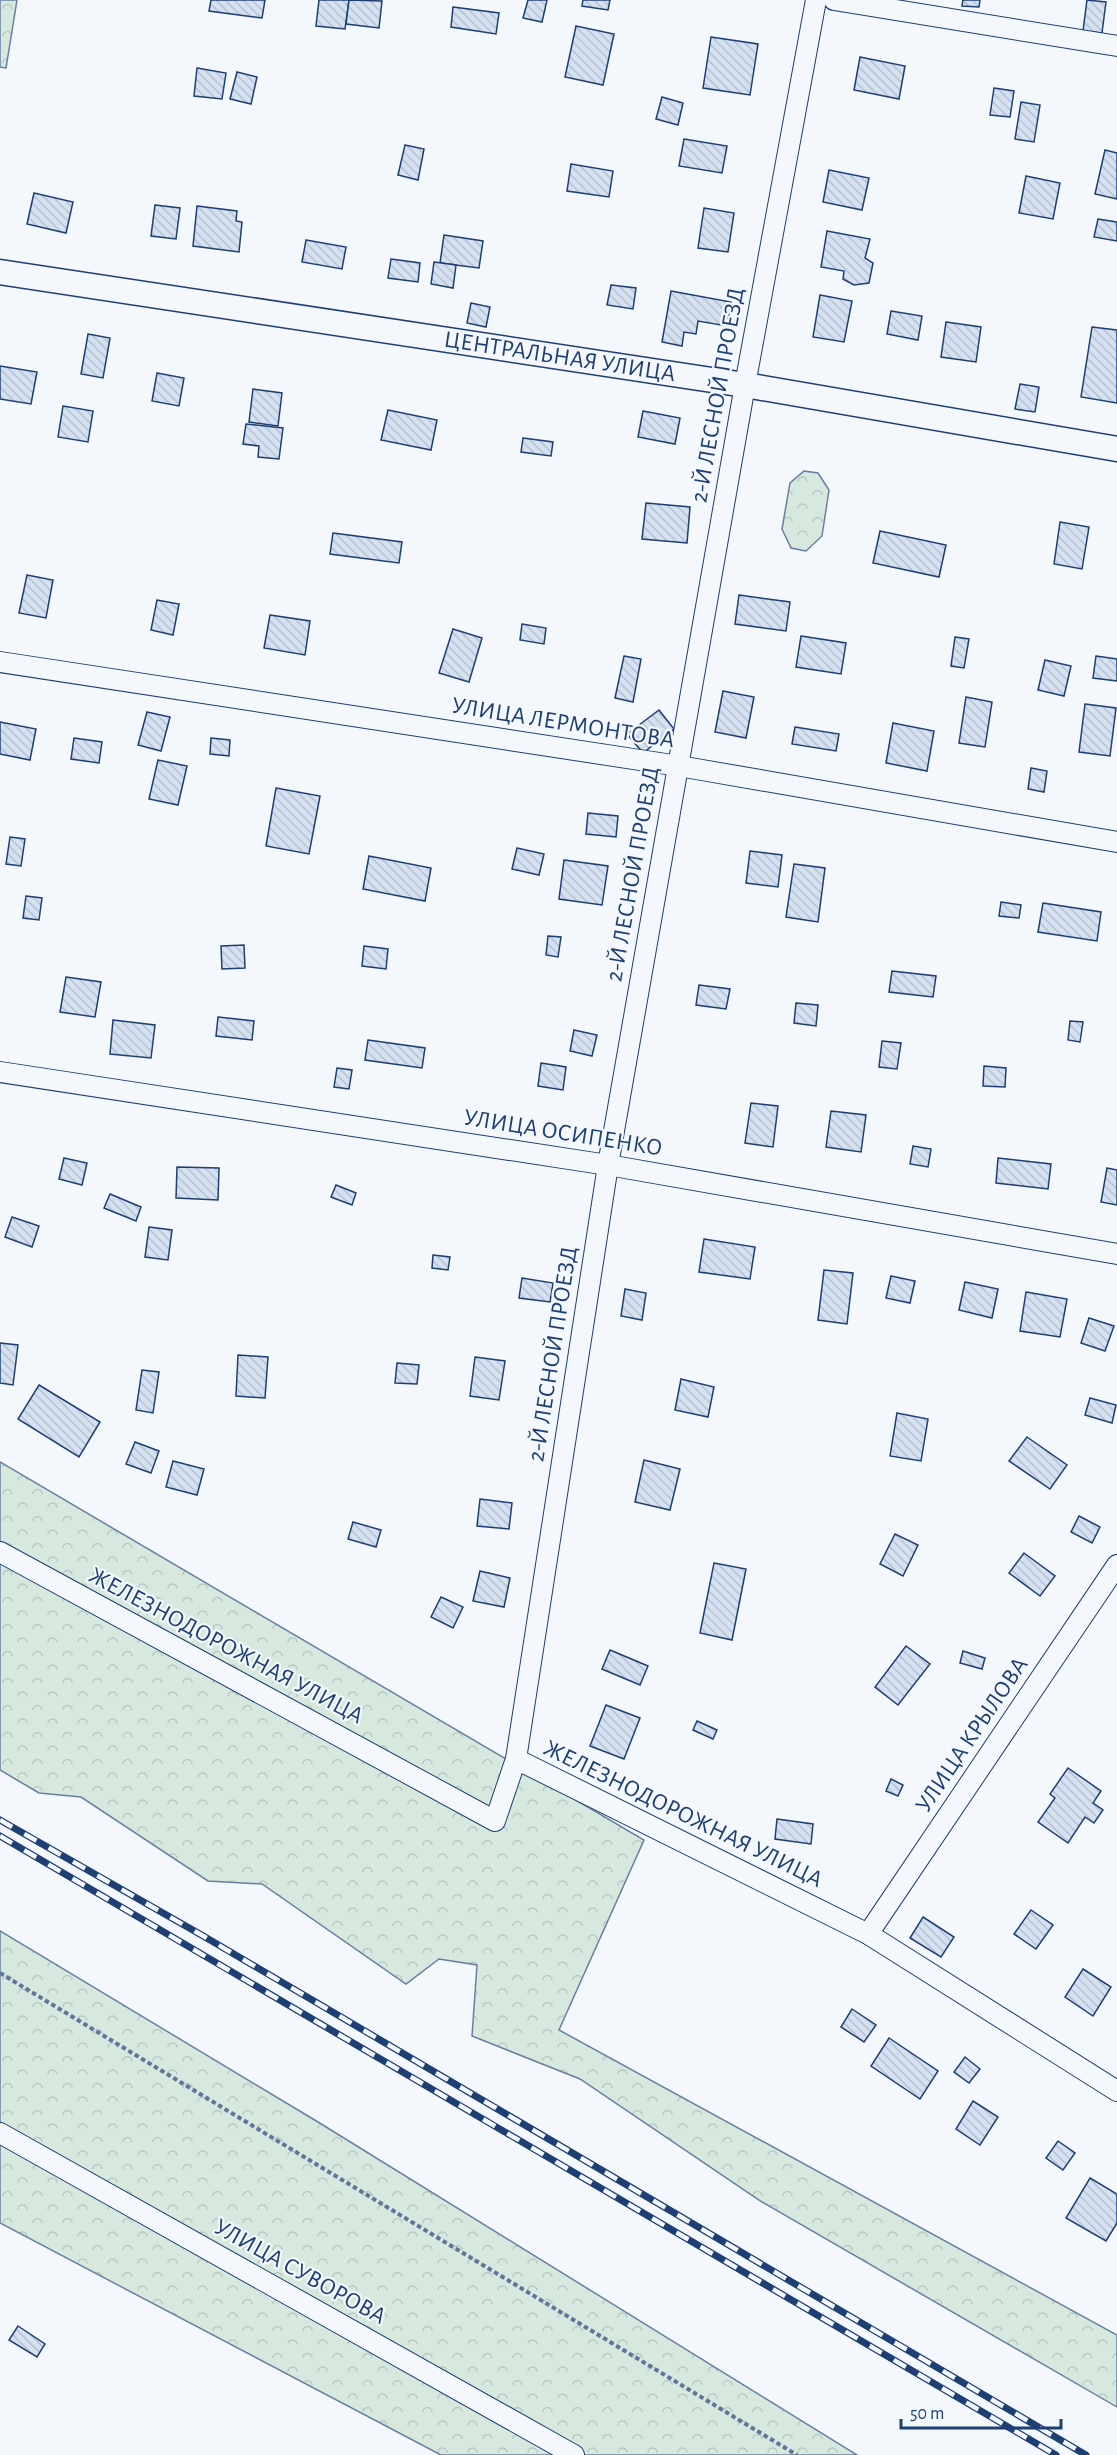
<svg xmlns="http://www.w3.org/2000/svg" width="1117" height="2455" viewBox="0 0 1117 2455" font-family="'Alegreya Sans',sans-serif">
  <defs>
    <pattern id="forest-crowns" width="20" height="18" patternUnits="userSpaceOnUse" patternTransform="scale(1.5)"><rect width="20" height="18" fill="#d7e8df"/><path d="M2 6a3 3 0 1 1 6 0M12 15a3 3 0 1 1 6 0" fill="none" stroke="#b8c8c3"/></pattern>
    <pattern id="building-back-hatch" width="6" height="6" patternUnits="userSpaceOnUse" patternTransform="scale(1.5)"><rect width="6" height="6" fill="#d5e0f0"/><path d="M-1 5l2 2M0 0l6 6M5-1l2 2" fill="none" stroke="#b6c1d1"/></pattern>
  </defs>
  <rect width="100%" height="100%" fill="#f4f7fb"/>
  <g fill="url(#forest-crowns)" stroke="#687fa3" stroke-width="1.5">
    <path d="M0 0H17L6 68 0 67Z"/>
    <path d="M804 471 818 473 829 490 822 536 806 551 791 548 782 529 790 483Z"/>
    <path d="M0 1462 644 1840 559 2030 1117 2335V2407L762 2202 580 2079 472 2036 477 1965 439 1959 406 1984 262 1884 208 1881 81 1797 39 1793 0 1770Z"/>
    <path d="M0 1931 318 2122 857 2455H441L0 2223Z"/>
  </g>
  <g fill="url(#building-back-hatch)" stroke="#1d3f73" stroke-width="1.5">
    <path d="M211 0H265L262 18 209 11Z"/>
    <path d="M319 0H349L345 29 316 26Z"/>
    <path d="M349 0 382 1 379 28 346 24Z"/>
    <path d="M528 0H547L542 22 523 18Z"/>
    <path d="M583 0H610L608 10 582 6Z"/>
    <path d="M963 0H980L979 7 962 6Z"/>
    <path d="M1087 0 1106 2 1102 33 1083 31Z"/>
    <path d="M453 7 499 13 496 34 451 27Z"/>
    <path d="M576 26 614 34 603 85 565 77Z"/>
    <path d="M711 37 758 44 750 95 703 88Z"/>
    <path d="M860 57 905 66 899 99 854 90Z"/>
    <path d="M197 68 226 73 222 99 194 96Z"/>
    <path d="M237 72 257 77 251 104 230 99Z"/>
    <path d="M994 88 1014 91 1010 117 990 115Z"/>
    <path d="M662 97 683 103 678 125 656 119Z"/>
    <path d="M1021 102 1040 105 1034 142 1015 139Z"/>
    <path d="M684 139 727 146 722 173 679 166Z"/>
    <path d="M405 145 424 149 418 180 398 175Z"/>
    <path d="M1105 150 1117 153V199L1095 194Z"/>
    <path d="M571 164 613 171 609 197 567 191Z"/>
    <path d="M829 170 869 178 862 210 823 202Z"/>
    <path d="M1026 176 1060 183 1053 219 1019 213Z"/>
    <path d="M34 193 73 202 66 233 27 224Z"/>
    <path d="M155 205 180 208 176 239 151 236Z"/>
    <path d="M197 206 237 211 236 221 242 222 239 252 193 246Z"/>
    <path d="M704 208 734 213 728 252 698 248Z"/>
    <path d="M1098 219 1117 222V241L1094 237Z"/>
    <path d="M827 231 870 239 865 258 873 263 869 283 854 285 843 279 844 271 821 267Z"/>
    <path d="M444 235 483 241 479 268 440 263Z"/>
    <path d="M306 240 346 247 342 269 302 262Z"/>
    <path d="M391 259 420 263 418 282 388 278Z"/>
    <path d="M434 262 456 265 453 288 431 284Z"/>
    <path d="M611 285 636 288 633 309 607 305Z"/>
    <path d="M671 291 731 302 727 326 698 321 696 334 684 332 682 346 662 342Z"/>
    <path d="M820 295 852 301 844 342 813 337Z"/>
    <path d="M471 303 490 307 486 327 467 323Z"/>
    <path d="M891 311 922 316 918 340 887 334Z"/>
    <path d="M946 322 981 327 976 362 941 357Z"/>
    <path d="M1092 327 1117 330V403L1081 397Z"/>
    <path d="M88 334 110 338 103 378 81 374Z"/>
    <path d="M0 366 37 372 31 404 0 399Z"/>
    <path d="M157 373 184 378 179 406 152 401Z"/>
    <path d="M1020 384 1039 387 1035 412 1015 409Z"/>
    <path d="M253 389 282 393 278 426 249 422Z"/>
    <path d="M63 406 93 411 88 442 58 437Z"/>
    <path d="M388 410 437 420 431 450 381 440Z"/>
    <path d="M643 411 680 418 675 444 638 437Z"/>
    <path d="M246 424 283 428 279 459 258 457 259 446 243 444Z"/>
    <path d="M523 438 553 442 551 456 521 452Z"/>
    <path d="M646 503 690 507 687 543 642 539Z"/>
    <path d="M1060 522 1089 527 1082 569 1054 564Z"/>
    <path d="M880 531 946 545 939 577 873 563Z"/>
    <path d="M333 533 402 542 399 563 330 554Z"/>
    <path d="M27 575 53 580 46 618 19 613Z"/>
    <path d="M739 595 790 602 786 631 735 624Z"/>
    <path d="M157 600 179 604 173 635 151 630Z"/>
    <path d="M270 615 310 621 305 655 264 648Z"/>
    <path d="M522 624 546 628 544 644 520 640Z"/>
    <path d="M453 629 482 638 469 682 439 673Z"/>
    <path d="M801 636 846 643 841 674 796 667Z"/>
    <path d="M955 637 969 639 964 668 951 666Z"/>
    <path d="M624 656 641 659 633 702 615 698Z"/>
    <path d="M1096 656 1117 659V681L1093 678Z"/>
    <path d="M1045 660 1071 666 1064 696 1038 690Z"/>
    <path d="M723 691 754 697 746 738 715 732Z"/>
    <path d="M966 697 992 702 985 747 959 743Z"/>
    <path d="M1085 704 1116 708 1110 756 1079 752Z"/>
    <path d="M659 710 674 729 643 753 627 734Z"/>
    <path d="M147 712 170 717 161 751 138 745Z"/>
    <path d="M0 722 36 729 30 760 0 754Z"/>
    <path d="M893 723 934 731 927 771 886 763Z"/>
    <path d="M795 727 839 734 836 751 792 744Z"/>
    <path d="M74 738 102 742 99 763 71 759Z"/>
    <path d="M211 738 230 740 229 756 210 754Z"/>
    <path d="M158 760 187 766 178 805 149 799Z"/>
    <path d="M1031 768 1047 771 1044 792 1028 789Z"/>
    <path d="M276 788 320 796 309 854 266 846Z"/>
    <path d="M588 813 618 816 616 837 586 834Z"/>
    <path d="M10 837 25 839 21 866 6 864Z"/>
    <path d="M517 848 544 854 539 875 512 869Z"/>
    <path d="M750 851 782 855 778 887 746 883Z"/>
    <path d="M369 856 431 868 425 901 363 889Z"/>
    <path d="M564 860 608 866 602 905 559 899Z"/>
    <path d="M794 864 825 868 818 922 786 917Z"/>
    <path d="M26 896 42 898 39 920 23 918Z"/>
    <path d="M1001 902 1021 905 1019 918 999 916Z"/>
    <path d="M1043 903 1101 912 1097 941 1038 932Z"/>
    <path d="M548 936 561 937 558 957 546 955Z"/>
    <path d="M244 945 245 968 222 969 221 946Z"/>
    <path d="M364 946 388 949 386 969 362 966Z"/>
    <path d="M892 971 936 976 933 997 889 992Z"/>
    <path d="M66 977 101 982 95 1017 60 1012Z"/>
    <path d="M699 985 730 989 726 1009 696 1005Z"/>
    <path d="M796 1003 818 1005 816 1026 794 1023Z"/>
    <path d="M218 1017 254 1021 252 1040 216 1036Z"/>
    <path d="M113 1020 155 1025 151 1058 110 1054Z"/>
    <path d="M1070 1021 1083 1022 1080 1042 1068 1040Z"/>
    <path d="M574 1030 597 1035 592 1056 570 1051Z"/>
    <path d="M368 1040 425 1048 422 1068 365 1060Z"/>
    <path d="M882 1041 901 1043 897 1069 879 1067Z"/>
    <path d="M541 1063 566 1067 563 1090 538 1086Z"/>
    <path d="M984 1066 1006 1068 1005 1087 983 1086Z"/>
    <path d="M337 1068 352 1070 349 1089 334 1087Z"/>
    <path d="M751 1103 778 1106 773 1147 745 1143Z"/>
    <path d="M831 1111 866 1115 861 1152 826 1147Z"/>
    <path d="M913 1146 931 1149 928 1167 910 1164Z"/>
    <path d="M64 1158 87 1163 82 1185 59 1179Z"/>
    <path d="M998 1158 1051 1164 1048 1189 996 1183Z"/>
    <path d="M177 1167 219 1168 218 1200 176 1198Z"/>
    <path d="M1107 1168 1117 1170V1205L1101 1202Z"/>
    <path d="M336 1185 356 1193 352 1205 331 1197Z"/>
    <path d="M110 1194 141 1207 136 1221 104 1208Z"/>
    <path d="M12 1217 39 1226 32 1247 5 1237Z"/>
    <path d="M149 1227 172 1230 168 1260 145 1257Z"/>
    <path d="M704 1239 755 1247 750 1279 699 1272Z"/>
    <path d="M433 1255 450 1257 448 1270 432 1268Z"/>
    <path d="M824 1270 853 1273 847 1324 818 1320Z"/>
    <path d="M891 1276 915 1281 910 1303 886 1298Z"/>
    <path d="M522 1278 553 1283 550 1302 519 1298Z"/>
    <path d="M965 1282 998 1289 992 1318 959 1310Z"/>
    <path d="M625 1289 646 1293 642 1320 621 1316Z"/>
    <path d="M1026 1292 1067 1299 1060 1337 1020 1331Z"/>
    <path d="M1089 1318 1114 1326 1105 1351 1081 1343Z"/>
    <path d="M0 1343 18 1345 13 1385 0 1383Z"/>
    <path d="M238 1355 268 1357 265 1398 236 1396Z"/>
    <path d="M475 1357 505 1361 499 1400 470 1396Z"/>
    <path d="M397 1363 419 1365 417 1384 395 1383Z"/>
    <path d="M142 1370 159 1372 153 1413 136 1410Z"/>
    <path d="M681 1379 714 1387 708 1417 675 1410Z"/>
    <path d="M39 1385 100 1422 79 1457 18 1419Z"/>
    <path d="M1090 1398 1116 1405 1112 1423 1085 1415Z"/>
    <path d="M897 1413 928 1419 921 1461 890 1456Z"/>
    <path d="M1027 1437 1067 1465 1050 1489 1009 1461Z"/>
    <path d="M135 1442 159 1451 151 1473 126 1464Z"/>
    <path d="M644 1460 680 1469 670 1510 635 1502Z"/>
    <path d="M173 1461 204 1469 197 1495 166 1487Z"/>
    <path d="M480 1499 512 1503 509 1529 477 1526Z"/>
    <path d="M1079 1516 1100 1527 1092 1543 1071 1532Z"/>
    <path d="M353 1522 381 1530 376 1547 348 1539Z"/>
    <path d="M895 1534 918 1545 903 1576 880 1564Z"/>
    <path d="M1024 1553 1055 1576 1040 1596 1009 1573Z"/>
    <path d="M714 1563 746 1569 732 1640 700 1633Z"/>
    <path d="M480 1571 510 1578 504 1607 473 1601Z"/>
    <path d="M441 1597 463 1607 453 1628 431 1617Z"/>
    <path d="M906 1646 930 1664 898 1705 875 1687Z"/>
    <path d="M610 1650 648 1666 640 1685 602 1669Z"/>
    <path d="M963 1651 985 1658 982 1669 960 1663Z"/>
    <path d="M606 1705 640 1718 624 1759 590 1746Z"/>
    <path d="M697 1721 717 1730 713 1739 693 1730Z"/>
    <path d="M1068 1768 1101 1791 1093 1803 1103 1810 1094 1823 1085 1817 1068 1843 1038 1822 1055 1798 1050 1794Z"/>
    <path d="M891 1779 903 1785 898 1796 886 1791Z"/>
    <path d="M777 1819 813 1824 811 1844 775 1839Z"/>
    <path d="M1031 1910 1053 1925 1036 1949 1014 1934Z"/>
    <path d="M923 1917 954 1937 941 1957 910 1938Z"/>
    <path d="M1083 1969 1111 1987 1093 2016 1065 1997Z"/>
    <path d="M852 2009 876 2025 864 2042 841 2027Z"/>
    <path d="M889 2038 938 2071 920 2099 871 2066Z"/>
    <path d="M965 2057 980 2069 969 2083 954 2072Z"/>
    <path d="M973 2101 998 2117 980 2145 956 2129Z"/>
    <path d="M1058 2141 1075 2153 1063 2170 1046 2158Z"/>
    <path d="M1090 2178 1117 2194V2223L1106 2241 1066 2218Z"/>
    <path d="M18 2326 45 2344 37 2357 9 2340Z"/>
  </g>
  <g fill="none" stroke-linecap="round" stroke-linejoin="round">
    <g stroke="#1d3f73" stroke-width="22">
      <g id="minor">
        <path d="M834 0 1117 46"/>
        <path d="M0 662 679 766 1117 842"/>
        <path d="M0 1072 608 1165 1117 1254"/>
        <path d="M0 1552 495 1821 516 1759 868 1934 1117 2091"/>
        <path d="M516 1759 608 1165 745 385 816 0"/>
        <path d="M868 1934 1117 1565"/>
        <path d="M0 2133 574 2455"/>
      </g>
    </g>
    <g stroke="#1d3f73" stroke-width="27">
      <g id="tertiary">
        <path id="s1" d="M0 272 745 385 1117 449"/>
      </g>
    </g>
    <path stroke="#5e769c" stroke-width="4" stroke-dasharray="4.5 3" stroke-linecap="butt" d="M0 1973 797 2455"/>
    <use href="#minor" stroke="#f4f7fb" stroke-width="20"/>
    <use href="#tertiary" stroke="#f4f7fb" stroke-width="24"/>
    <g stroke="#1d3f73" stroke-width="7">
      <g id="rail">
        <path d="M0 1820 205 1937 1086 2455"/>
        <path d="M0 1836 1056 2455"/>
      </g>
    </g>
    <use href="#rail" stroke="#f4f7fb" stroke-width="4.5" stroke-dasharray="14" stroke-linecap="butt"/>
  </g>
  <g text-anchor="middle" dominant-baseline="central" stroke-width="4.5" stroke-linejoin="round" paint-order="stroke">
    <g font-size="24" fill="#1d3f73" stroke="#f4f7fb">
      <text stroke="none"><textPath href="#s1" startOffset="566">ЦЕНТРАЛЬНАЯ УЛИЦА</textPath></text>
      <text transform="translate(718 395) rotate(-80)">2-Й ЛЕСНОЙ ПРОЕЗД</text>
      <text transform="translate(563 723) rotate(9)">УЛИЦА ЛЕРМОНТОВА</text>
      <text transform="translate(633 874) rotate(-80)">2-Й ЛЕСНОЙ ПРОЕЗД</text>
      <text transform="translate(563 1133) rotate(9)">УЛИЦА ОСИПЕНКО</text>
      <text transform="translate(553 1354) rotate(-81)">2-Й ЛЕСНОЙ ПРОЕЗД</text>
      <text transform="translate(226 1646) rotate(28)">ЖЕЛЕЗНОДОРОЖНАЯ УЛИЦА</text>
      <text transform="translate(972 1735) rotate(-56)">УЛИЦА КРЫЛОВА</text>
      <text transform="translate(683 1814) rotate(26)">ЖЕЛЕЗНОДОРОЖНАЯ УЛИЦА</text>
      <text transform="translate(300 2272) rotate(29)">УЛИЦА СУВОРОВА</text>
    </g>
  </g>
  <path d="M901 2419v9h160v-9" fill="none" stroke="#1d3f73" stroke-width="3"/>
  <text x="910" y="2419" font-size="18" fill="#1d3f73" stroke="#f4f7fb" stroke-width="4.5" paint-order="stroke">50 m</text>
</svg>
